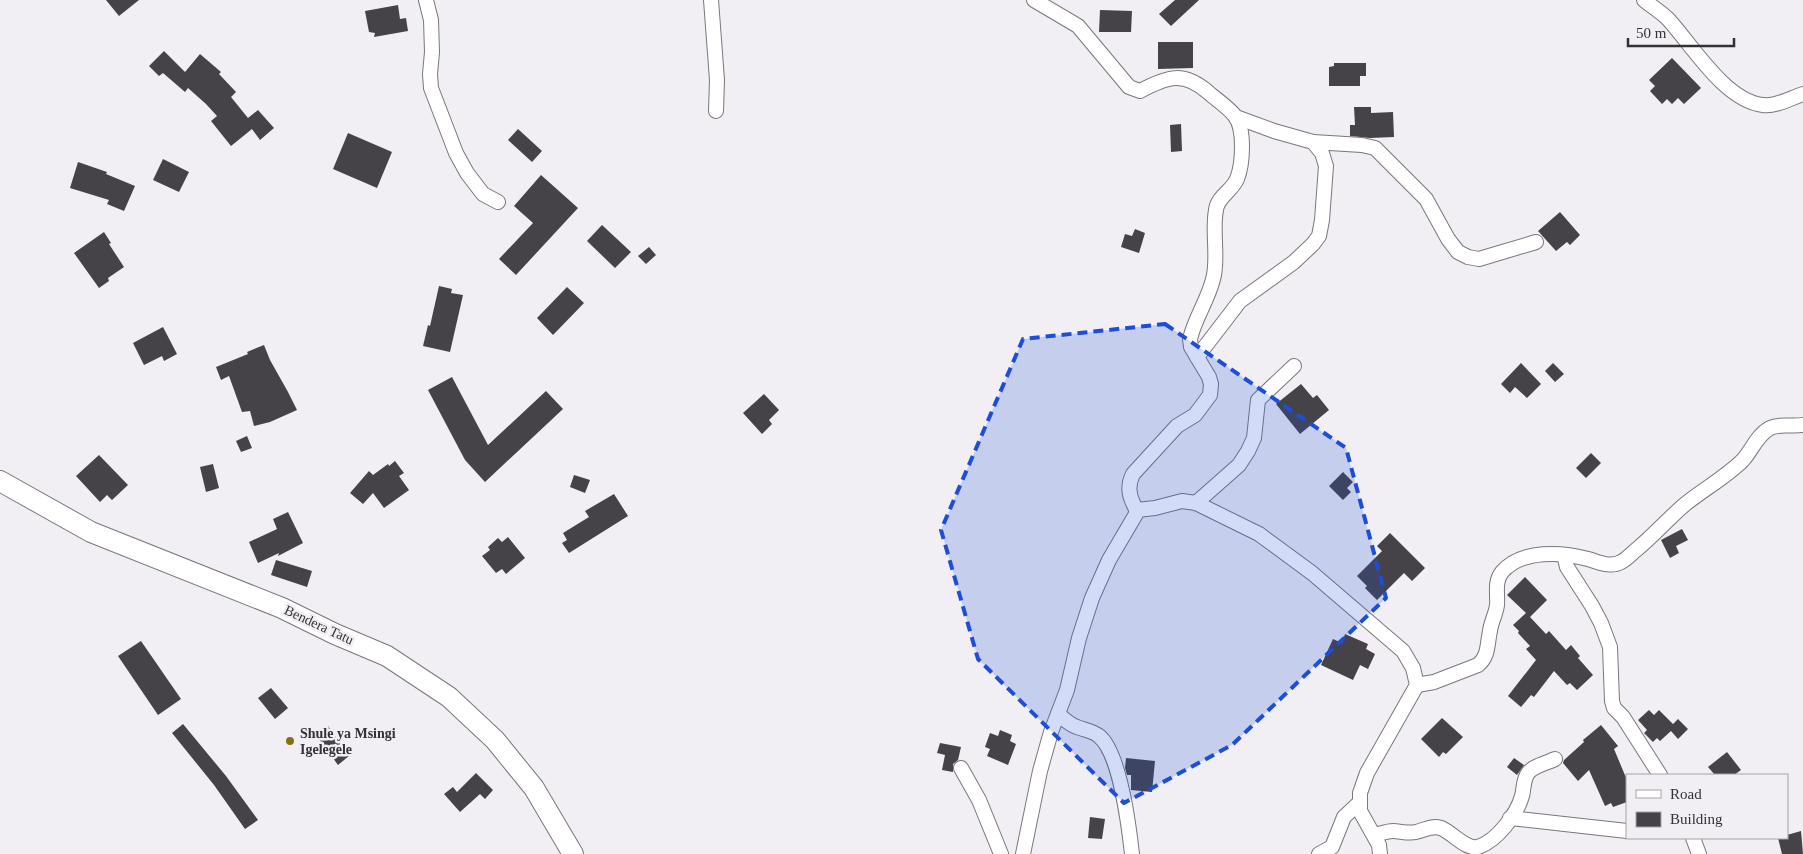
<svg xmlns="http://www.w3.org/2000/svg" width="1803" height="854" viewBox="0 0 1803 854" font-family="'Times New Roman',serif">
  <rect width="100%" height="100%" fill="#f1eef4"/>
  <g fill="#464348">
    <path d="M106 0H139L119 16Z"/>
    <path d="M1175 0H1199L1171 26 1159 14Z"/>
    <path d="M398 5 400 19 406 18 408 31 374 37 375 33 369 32 365 11Z"/>
    <path d="M1100 10 1132 11 1131 32H1099Z"/>
    <path d="M1158 42H1193V68L1158 69Z"/>
    <path d="M164 51 185 72 200 54 221 72 219 74 236 92 231 97 248 118 258 110 274 128 260 140 252 129 231 146 211 121 217 116 206 104 188 88 185 92 163 73 159 76 149 66Z"/>
    <path d="M1672 58 1701 88 1684 104 1678 98 1672 104 1667 99 1662 104 1650 91 1655 86 1649 80Z"/>
    <path d="M1334 63H1366V76H1360V86H1329V67L1334 66Z"/>
    <path d="M1354 107H1371V113L1393 112 1394 137 1370 138 1350 136V125H1355Z"/>
    <path d="M1181 124 1182 151 1171 152 1170 125Z"/>
    <path d="M518 129 542 151 532 162 508 140Z"/>
    <path d="M348 133 392 152 377 188 333 169Z"/>
    <path d="M163 159 189 172 179 192 153 180Z"/>
    <path d="M78 162 107 172 106 174 135 186 124 211 107 204 109 200 70 188Z"/>
    <path d="M541 175 578 208 516 275 499 259 533 223 514 206Z"/>
    <path d="M1560 212 1580 235 1570 245 1567 242 1556 251 1538 231Z"/>
    <path d="M602 225 631 252 615 268 587 241Z"/>
    <path d="M1135 229 1145 233 1139 253 1121 247 1125 234 1132 236Z"/>
    <path d="M104 232 111 243 109 244 124 267 108 278 109 281 99 288 74 253Z"/>
    <path d="M649 247 656 255 646 264 638 256Z"/>
    <path d="M439 286 452 289 451 293 463 295 450 352 423 346 428 325 430 326Z"/>
    <path d="M567 287 584 303 553 335 537 318Z"/>
    <path d="M163 327 177 354 164 361 162 356 144 365 133 343Z"/>
    <path d="M264 345 270 360 288 392 297 410 270 422 254 426 250 411 242 412 229 376 221 380 216 367 248 354 247 352Z"/>
    <path d="M1521 363 1541 384 1527 398 1515 387 1510 393 1501 384Z"/>
    <path d="M1553 363 1564 374 1555 382 1545 371Z"/>
    <path d="M452 377 488 445 546 391 563 409 485 482 465 460 428 390Z"/>
    <path d="M1301 384 1313 398 1317 395 1329 410 1300 434 1276 404Z"/>
    <path d="M764 394 779 410 769 420 772 424 762 434 743 413Z"/>
    <path d="M247 436 252 448 241 452 236 441Z"/>
    <path d="M1591 453 1601 463 1586 478 1576 468Z"/>
    <path d="M99 455 128 485 112 500 107 495 100 502 76 476Z"/>
    <path d="M395 461 404 473 399 476 409 490 384 508 373 493 363 504 350 493 369 471 373 475 388 464 389 466Z"/>
    <path d="M213 464 219 488 206 492 200 467Z"/>
    <path d="M1343 472 1353 482 1347 488 1351 492 1343 500 1329 486Z"/>
    <path d="M574 475 590 480 585 493 570 487Z"/>
    <path d="M614 494 628 516 569 553 562 543 567 540 563 533 589 517 585 511Z"/>
    <path d="M288 512 303 543 278 556 279 553 258 563 249 542 277 529 273 519Z"/>
    <path d="M1682 529 1688 540 1676 546 1679 553 1670 558 1661 540Z"/>
    <path d="M1390 533 1425 568 1412 581 1404 573 1377 600 1365 588 1367 586 1357 576 1382 551 1377 546Z"/>
    <path d="M508 537 525 558 506 574 502 569 496 573 482 556 490 550 488 547 498 538 502 542Z"/>
    <path d="M276 560 312 571 307 587 271 575Z"/>
    <path d="M1525 577 1547 600 1530 617 1546 634 1549 631 1566 650 1571 645 1580 656 1578 658 1593 675 1577 690 1570 683 1567 685 1554 671 1534 697 1531 695 1521 707 1508 696 1536 660 1526 649 1530 646 1518 633 1519 631 1513 625 1526 613 1507 595Z"/>
    <path d="M1345 634 1368 644 1366 649 1375 654 1368 669 1360 665 1353 680 1321 665 1333 639 1342 643Z"/>
    <path d="M141 641 181 699 158 715 118 656Z"/>
    <path d="M271 688 288 708 275 719 258 698Z"/>
    <path d="M1649 710 1654 715 1659 710 1673 724 1678 719 1688 729 1678 739 1671 731 1660 741 1657 738 1653 742 1644 733 1647 730 1638 720Z"/>
    <path d="M1442 718 1463 737 1446 754 1443 752 1439 757 1421 739Z"/>
    <path d="M183 724 226 776 258 820 245 829 214 785 172 733Z"/>
    <path d="M1601 725 1618 746 1614 749 1627 780V802L1613 807 1611 803 1605 806 1589 770 1578 781 1563 763 1564 760 1584 742 1583 740Z"/>
    <path d="M328 726 349 756 338 765 316 735Z"/>
    <path d="M1000 730 1012 735 1010 741 1016 744 1008 765 987 756 990 749 985 747 990 733 998 736Z"/>
    <path d="M940 743 961 747 958 760 953 764V772L942 770 945 755 937 753Z"/>
    <path d="M1727 752 1741 770 1734 775H1715L1708 767Z"/>
    <path d="M1126 758 1155 761 1152 792 1131 790V775H1127L1125 768Z"/>
    <path d="M1514 758 1524 765 1517 775 1507 767Z"/>
    <path d="M476 773 493 790 485 799 480 794 460 812 444 794 453 787 457 792Z"/>
    <path d="M1090 817 1105 819 1102 839 1088 838Z"/>
    <path d="M1801 831 1803 854H1782L1778 838H1787V835Z"/>
  </g>
  <g fill="none" stroke-linecap="round" stroke-linejoin="round">
    <g stroke="#79767c" stroke-width="16">
      <g id="minor">
        <path d="M426 0 431 20 432 52 430 74 431 88 456 153 467 173 483 194 498 202"/>
        <path d="M711 0 717 80 716 111"/>
        <path d="M1644 0C1651 6 1661 12 1668 19 1692 45 1725 101 1763 105 1775 107 1791 98 1803 94"/>
        <path d="M1313 142 1362 145 1375 148 1426 199 1448 239 1458 252 1468 257 1479 259 1536 242"/>
        <path d="M1197 357 1240 301 1294 262 1313 244 1319 236 1322 220 1326 166 1322 153 1313 142 1274 131 1236 117"/>
        <path d="M1196 503 1239 465 1248 451 1254 438 1258 400 1294 366"/>
        <path d="M1137 510 1155 508 1182 501 1196 503 1259 534 1312 573 1403 651 1413 668 1417 685 1367 773 1360 793V811L1379 845 1380 854"/>
        <path d="M1564 555 1567 567 1592 606 1601 623 1610 647 1612 701 1614 708 1623 717 1660 775"/>
        <path d="M1417 685 1434 682 1478 665C1489 656 1487 644 1490 631 1491 622 1496 614 1497 605 1498 594 1494 582 1502 572 1522 549 1562 552 1588 559 1599 562 1610 568 1621 562 1626 560 1631 554 1636 550 1652 537 1667 520 1683 506 1702 490 1725 478 1743 460 1752 450 1757 435 1770 428 1781 423 1792 427 1803 425"/>
        <path d="M1058 714C1064 719 1070 725 1077 727 1084 730 1093 731 1099 736 1120 753 1129 827 1132 854"/>
        <path d="M961 768 979 800 1001 854"/>
        <path d="M1510 818 1627 831"/>
        <path d="M1374 835C1380 834 1387 831 1393 831 1400 831 1408 834 1416 832 1425 830 1431 825 1441 828 1453 833 1466 850 1478 847 1497 841 1517 814 1522 796 1524 789 1523 780 1528 773 1533 766 1547 763 1555 759"/>
        <path d="M1693 838 1699 854"/>
        <path d="M1023 854 1040 771 1051 732 1067 690 1079 638 1092 598 1109 560 1136 514C1137 509 1135 508 1133 503 1128 493 1128 484 1133 474L1177 426 1195 415 1210 395 1211 384 1209 377 1191 347 1190 339C1195 317 1210 297 1214 275 1218 253 1212 231 1216 210 1217 197 1232 191 1237 179 1243 164 1245 129 1235 116 1228 107 1217 100 1209 93 1184 71 1168 76 1140 91L1129 87 1078 26 1034 0"/>
        <path d="M1319 854 1332 847 1344 817 1360 802"/>
      </g>
    </g>
    <g stroke="#79767c" stroke-width="22">
      <path id="secondary" d="M0 481 91 532 282 608 335 634 387 656 449 697 495 740 534 788 573 854"/>
    </g>
    <use href="#minor" stroke="#fff" stroke-width="14"/>
    <use href="#secondary" stroke="#fff" stroke-width="20"/>
  </g>
  <path fill="#1d4ed8" fill-opacity="0.2" stroke="#1d4ed8" stroke-width="4" stroke-dasharray="10 6" stroke-linejoin="round" d="M1165 324 1346 448 1386 598 1232 745 1124 803 978 659 941 530 1023 339Z"/>
  <circle fill="#837212" stroke="#f1eef4" stroke-width="2" cx="290" cy="741" r="5"/>
  <g text-anchor="middle" dominant-baseline="central" stroke-width="5" stroke-linejoin="round" paint-order="stroke">
    <g font-size="14" fill="#323133" stroke="#f1eef4">
      <text transform="translate(319 625) rotate(25)">Bendera Tatu</text>
    </g>
    <g font-size="14" font-weight="bold" fill="#323133" stroke="#f1eef4" text-anchor="start">
      <text x="300" y="733">Shule ya Msingi<tspan x="300" dy="16">Igelegele</tspan></text>
    </g>
  </g>
  <rect x="1626" y="774" width="162" height="65" fill="#f1eef4" stroke="#a5a2a7"/>
  <rect x="1636" y="790" width="25" height="8" fill="#ffffff" stroke="#a5a2a7"/>
  <text x="1670" y="799" font-size="15" fill="#323133">Road</text>
  <rect x="1636" y="812" width="25" height="15" fill="#464348" stroke="#a5a2a7"/>
  <text x="1670" y="824" font-size="15" fill="#323133">Building</text>
  <path d="M1628 38v8h106v-8" fill="none" stroke="#323133" stroke-width="2.5"/>
  <text x="1636" y="38" font-size="15" fill="#323133" stroke="#f1eef4" stroke-width="4" paint-order="stroke">50 m</text>
</svg>
